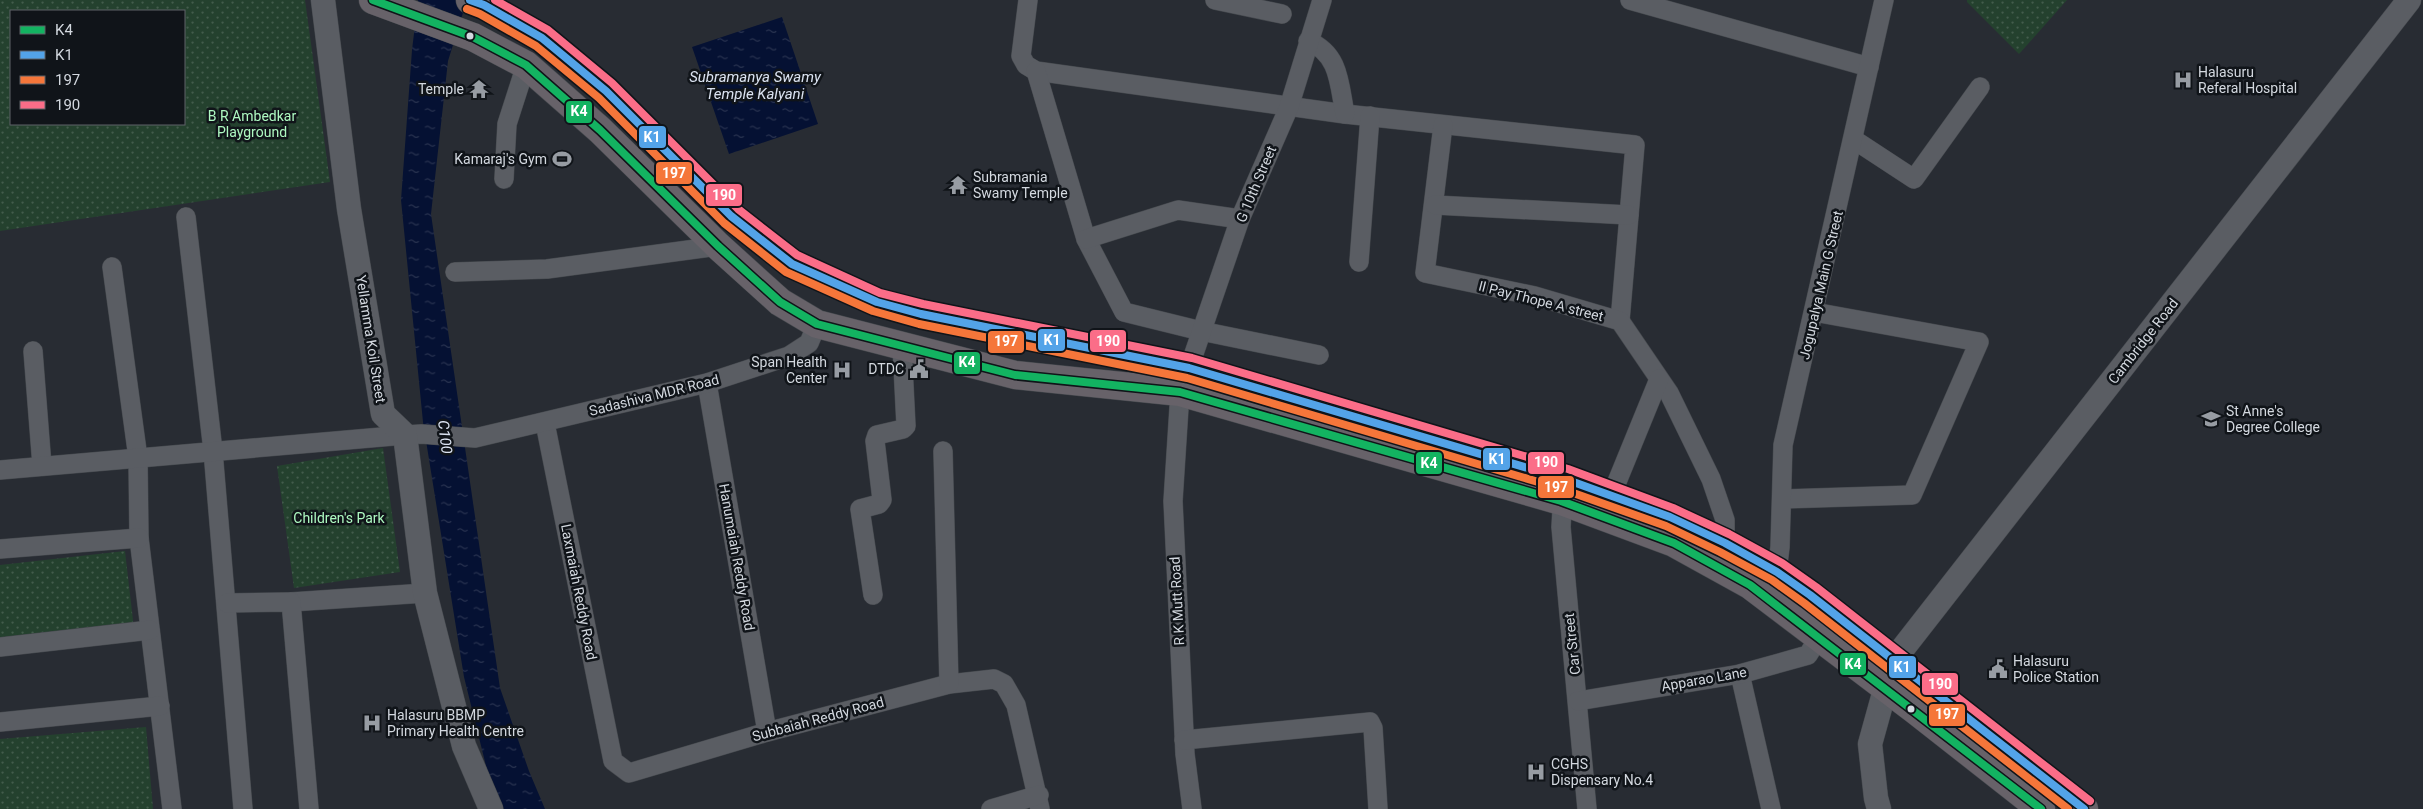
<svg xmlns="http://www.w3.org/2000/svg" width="2423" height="809" viewBox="0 0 2423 809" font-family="Roboto,sans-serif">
  <defs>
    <pattern id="grass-dots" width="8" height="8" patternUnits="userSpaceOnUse" patternTransform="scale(1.25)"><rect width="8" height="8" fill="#24412e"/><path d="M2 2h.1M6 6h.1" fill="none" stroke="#435c4c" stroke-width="1.8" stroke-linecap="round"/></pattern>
    <pattern id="water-ripples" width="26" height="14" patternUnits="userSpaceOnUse" patternTransform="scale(1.25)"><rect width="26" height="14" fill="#051133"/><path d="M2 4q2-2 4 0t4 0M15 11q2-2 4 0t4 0" fill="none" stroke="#293350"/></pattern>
  </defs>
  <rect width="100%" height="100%" fill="#282c33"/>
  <g fill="url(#grass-dots)" fill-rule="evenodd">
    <path d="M0 0H305L330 182 0 231ZM11 11H184V124H11Z"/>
    <path d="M1967 0H2067L2019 54 1967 2Z"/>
    <path d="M383 448 400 572 294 588 277 466Z"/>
    <path d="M125 551 134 629 0 644V565Z"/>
    <path d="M146 727 153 809H0V739Z"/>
  </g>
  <g fill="url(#water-ripples)">
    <path d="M418 0H467L448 61 431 214 500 688 529 771 545 809H504L489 778 464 677 423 422 401 200 412 50Z"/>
    <path d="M782 17 818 124 729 154 692 47Z"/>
  </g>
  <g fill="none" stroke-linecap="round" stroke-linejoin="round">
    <g stroke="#44484d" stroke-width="20">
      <g id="minor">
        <path d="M1028 0 1021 56 1026 65 1036 71 1345 114 1635 145 1620 321"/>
        <path d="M1215 0 1282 14"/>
        <path d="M1630 0 1869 67"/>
        <path d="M1308 41C1340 54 1339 84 1345 114"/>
        <path d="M1036 71 1086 239 1124 312 1201 331 1319 355"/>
        <path d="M1443 125 1425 273 1535 296 1620 321 1669 393 1711 479 1725 520V543"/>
        <path d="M1853 139 1914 179 1980 87"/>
        <path d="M504 179 507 124 526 65"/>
        <path d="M1435 205 1629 215"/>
        <path d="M186 217 213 451 243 809"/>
        <path d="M1086 239 1178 210 1240 219"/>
        <path d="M1359 262 1370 116"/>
        <path d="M112 267 138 458 139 538 172 809"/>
        <path d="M455 272 547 269 718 246"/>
        <path d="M33 351 42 466"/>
        <path d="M1189 368 1240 219 1289 107 1322 0"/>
        <path d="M707 383 767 732"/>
        <path d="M1180 392 1173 501 1185 754 1192 809"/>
        <path d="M545 423 613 761 629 773 767 732 949 684 994 679 1004 684 1016 705 1040 809"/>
        <path d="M943 451 949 684"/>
        <path d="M0 470 405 435 421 434 475 438 707 383 789 356 809 343 817 324"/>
        <path d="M1563 490 1561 527 1587 809"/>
        <path d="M1612 494 1659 379"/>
        <path d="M1782 499 1912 495 1979 342 1814 312"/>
        <path d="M0 549 139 538"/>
        <path d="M1777 572 1780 547 1783 445 1884 0"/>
        <path d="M873 595 860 509 879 504 882 500 875 441 877 435 903 429 906 426 902 346"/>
        <path d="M291 602 425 593"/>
        <path d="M227 603 291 602 309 809"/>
        <path d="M0 647 150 630"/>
        <path d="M1740 674 1771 809"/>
        <path d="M1578 701 1740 674 1808 655 1819 637"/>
        <path d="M0 722 160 706"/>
        <path d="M1184 740 1370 722 1373 728 1378 809"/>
        <path d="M991 809 1039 795"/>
      </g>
    </g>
    <g stroke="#44484d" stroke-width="25">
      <g id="tertiary">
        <path d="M323 0 349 209 383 414 405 435 425 593 464 746 491 809"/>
        <path d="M1879 809 1876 798 1870 744 1893 661 2409 0"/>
      </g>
    </g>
    <g stroke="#44484d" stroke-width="29">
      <g id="primary">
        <path d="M373 0 473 37 526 65 600 130 718 246 780 302 817 324 1015 375 1180 392 1561 501 1674 543 1750 585 1915 710 2041 809"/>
        <path d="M470 0 484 5 542 38 606 91 731 216 792 264 877 302 921 314 1189 368 1565 479 1670 517 1725 543 1777 572 1810 595 1962 715 2084 809"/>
      </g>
    </g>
    <use href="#minor" stroke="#5a5d63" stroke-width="19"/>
    <use href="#tertiary" stroke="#5a5d63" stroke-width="24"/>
    <use href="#primary" stroke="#676269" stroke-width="28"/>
    <g stroke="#101419" stroke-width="11">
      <path id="bus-1" d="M373 0 473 37 526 65 600 130 718 246 780 302 817 324 1015 375 1180 392 1561 501 1674 543 1750 585 2041 809"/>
    </g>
    <g stroke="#101419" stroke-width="11">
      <path id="bus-2" d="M470 0 484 5 542 38 606 91 731 216 792 264 877 302 921 314 1189 368 1565 479 1670 517 1725 543 1777 572 1810 595 2084 809"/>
    </g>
    <g stroke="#101419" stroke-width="11">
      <path id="bus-3" d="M467 9 480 14 536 46 599 98 724 223 786 272 873 311 919 324 1187 378 1562 489 1666 526 1720 552 1772 580 1804 603 2068 809"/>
    </g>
    <g stroke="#101419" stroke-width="11">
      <path id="bus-4" d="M495 0 548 30 612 83 738 209 797 255 880 293 923 304 1192 358 1568 469 1673 508 1729 534 1782 563 1816 587 2090 801"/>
    </g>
    <use href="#bus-1" stroke="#13b361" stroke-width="8"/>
    <use href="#bus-2" stroke="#53a3e8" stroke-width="8"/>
    <use href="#bus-3" stroke="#f5763a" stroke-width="8"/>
    <use href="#bus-4" stroke="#fb6d88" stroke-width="8"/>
  </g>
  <defs>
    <g id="hospital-bare" transform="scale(1.5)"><path d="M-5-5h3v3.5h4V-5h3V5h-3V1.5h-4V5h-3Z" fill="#979ca3" stroke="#101419" stroke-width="2.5" paint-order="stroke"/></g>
    <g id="temple-bare" transform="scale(1.5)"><path d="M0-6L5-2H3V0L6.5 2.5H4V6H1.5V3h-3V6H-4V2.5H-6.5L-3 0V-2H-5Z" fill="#979ca3" stroke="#101419" stroke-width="2.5" paint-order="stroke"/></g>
    <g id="stadium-bare" transform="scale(1.5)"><path d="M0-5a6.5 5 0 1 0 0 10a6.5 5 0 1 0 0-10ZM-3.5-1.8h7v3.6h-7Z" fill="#979ca3" stroke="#101419" stroke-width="2.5" paint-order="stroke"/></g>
    <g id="civic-bare" transform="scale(1.5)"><path d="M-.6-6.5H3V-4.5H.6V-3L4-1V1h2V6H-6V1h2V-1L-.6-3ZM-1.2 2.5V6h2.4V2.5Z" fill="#979ca3" stroke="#101419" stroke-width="2.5" paint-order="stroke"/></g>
    <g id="university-bare" transform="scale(1.5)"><path d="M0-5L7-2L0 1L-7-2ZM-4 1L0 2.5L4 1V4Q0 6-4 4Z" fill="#979ca3" stroke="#101419" stroke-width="2.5" paint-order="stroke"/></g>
  </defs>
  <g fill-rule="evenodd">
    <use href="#hospital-bare" x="2183" y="80"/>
    <use href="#temple-bare" x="479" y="89"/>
    <use href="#stadium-bare" x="562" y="159"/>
    <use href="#temple-bare" x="958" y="185"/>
    <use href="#civic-bare" x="919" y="369"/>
    <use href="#hospital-bare" x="842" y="370"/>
    <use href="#university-bare" x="2211" y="419"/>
    <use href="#civic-bare" x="1998" y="669"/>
    <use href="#hospital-bare" x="372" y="723"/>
    <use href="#hospital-bare" x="1536" y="772"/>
  </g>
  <g fill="#d3d8df" stroke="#101419" stroke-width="2">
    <circle cx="470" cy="36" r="4.5"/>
    <circle cx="1911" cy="709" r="4.5"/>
  </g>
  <g text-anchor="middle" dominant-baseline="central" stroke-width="5" stroke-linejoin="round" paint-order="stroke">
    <g font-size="14" fill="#d3d8df" stroke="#101419" text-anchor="start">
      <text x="2198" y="72">Halasuru<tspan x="2198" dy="16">Referal Hospital</tspan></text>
      <text x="464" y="89" text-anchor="end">Temple</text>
      <text x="547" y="159" text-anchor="end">Kamaraj's Gym</text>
      <text x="973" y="177">Subramania<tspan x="973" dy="16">Swamy Temple</tspan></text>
      <text x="827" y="362" text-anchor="end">Span Health<tspan x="827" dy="16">Center</tspan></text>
      <text x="904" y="369" text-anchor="end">DTDC</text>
      <text x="2226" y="411">St Anne's<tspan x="2226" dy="16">Degree College</tspan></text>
      <text x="2013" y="661">Halasuru<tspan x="2013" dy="16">Police Station</tspan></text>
      <text x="387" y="715">Halasuru BBMP<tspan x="387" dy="16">Primary Health Centre</tspan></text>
      <text x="1551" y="764">CGHS<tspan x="1551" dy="16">Dispensary No.4</tspan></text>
    </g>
    <g font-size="14" fill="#aef9c1" stroke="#101419">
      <text x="252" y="116">B R Ambedkar<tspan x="252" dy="16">Playground</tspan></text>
      <text x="339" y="518">Children's Park</text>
    </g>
    <g font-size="14" fill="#d3d8df" stroke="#101419">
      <text transform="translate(1256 184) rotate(-67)">G 10th Street</text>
      <text transform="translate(1821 285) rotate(-77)">Jogupalya Main G Street</text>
      <text transform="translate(1541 301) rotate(14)">Il Pay Thope A street</text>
      <text transform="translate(371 339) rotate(81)">Yellamma Koil Street</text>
      <text transform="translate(2143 341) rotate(-52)">Cambridge Road</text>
      <text transform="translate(654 395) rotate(-14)">Sadashiva MDR Road</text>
      <text transform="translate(737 557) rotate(80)">Hanumaiah Reddy Road</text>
      <text transform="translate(579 592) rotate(79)">Laxmaiah Reddy Road</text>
      <text transform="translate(1177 601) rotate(-93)">R K Mutt Road</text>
      <text transform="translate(1572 644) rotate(-96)">Car Street</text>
      <text transform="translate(1704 679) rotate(-10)">Apparao Lane</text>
      <text transform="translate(818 719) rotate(-15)">Subbaiah Reddy Road</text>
    </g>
    <g font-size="15" font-style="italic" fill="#dbe3f1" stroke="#101419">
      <text x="755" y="77">Subramanya Swamy<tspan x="755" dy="17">Temple Kalyani</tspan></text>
      <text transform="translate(445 437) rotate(83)">C100</text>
    </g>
  </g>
  <g stroke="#101419" stroke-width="2">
    <rect x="565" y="100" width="28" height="24" rx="5" fill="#13b361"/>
    <rect x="638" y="125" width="29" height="24" rx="5" fill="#53a3e8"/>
    <rect x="655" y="161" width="38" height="24" rx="5" fill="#f5763a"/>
    <rect x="705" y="183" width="38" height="24" rx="5" fill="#fb6d88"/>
    <rect x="1037" y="328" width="29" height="24" rx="5" fill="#53a3e8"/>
    <rect x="1089" y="329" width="38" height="24" rx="5" fill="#fb6d88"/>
    <rect x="987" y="330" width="38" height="24" rx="5" fill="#f5763a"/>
    <rect x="953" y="351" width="28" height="24" rx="5" fill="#13b361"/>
    <rect x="1482" y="447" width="29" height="24" rx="5" fill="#53a3e8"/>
    <rect x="1527" y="451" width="38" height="24" rx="5" fill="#fb6d88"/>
    <rect x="1415" y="451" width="28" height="24" rx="5" fill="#13b361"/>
    <rect x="1537" y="475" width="38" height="24" rx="5" fill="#f5763a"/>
    <rect x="1839" y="652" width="28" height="24" rx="5" fill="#13b361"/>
    <rect x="1888" y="655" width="29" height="24" rx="5" fill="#53a3e8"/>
    <rect x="1921" y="672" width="38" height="24" rx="5" fill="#fb6d88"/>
    <rect x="1928" y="703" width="38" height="24" rx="5" fill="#f5763a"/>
  </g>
  <g font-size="14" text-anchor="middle" font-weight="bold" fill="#fff">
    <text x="579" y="116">K4</text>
    <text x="652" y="142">K1</text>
    <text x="674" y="178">197</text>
    <text x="724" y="200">190</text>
    <text x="1052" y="345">K1</text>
    <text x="1108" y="346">190</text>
    <text x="1006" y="346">197</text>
    <text x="967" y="367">K4</text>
    <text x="1497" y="464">K1</text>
    <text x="1546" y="467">190</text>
    <text x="1429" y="468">K4</text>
    <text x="1556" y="492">197</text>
    <text x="1853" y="669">K4</text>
    <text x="1902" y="672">K1</text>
    <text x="1940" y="689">190</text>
    <text x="1947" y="719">197</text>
  </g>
  <rect x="10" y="10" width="175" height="115" fill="#101419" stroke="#5e6268"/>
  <rect x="20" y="26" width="25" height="8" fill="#13b361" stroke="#5e6268"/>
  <text x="55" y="35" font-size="15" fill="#d3d8df">K4</text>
  <rect x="20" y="51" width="25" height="8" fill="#53a3e8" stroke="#5e6268"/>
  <text x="55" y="60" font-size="15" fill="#d3d8df">K1</text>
  <rect x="20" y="76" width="25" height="8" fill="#f5763a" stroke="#5e6268"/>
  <text x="55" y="85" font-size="15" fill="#d3d8df">197</text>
  <rect x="20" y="101" width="25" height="8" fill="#fb6d88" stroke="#5e6268"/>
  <text x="55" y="110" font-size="15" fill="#d3d8df">190</text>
</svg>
